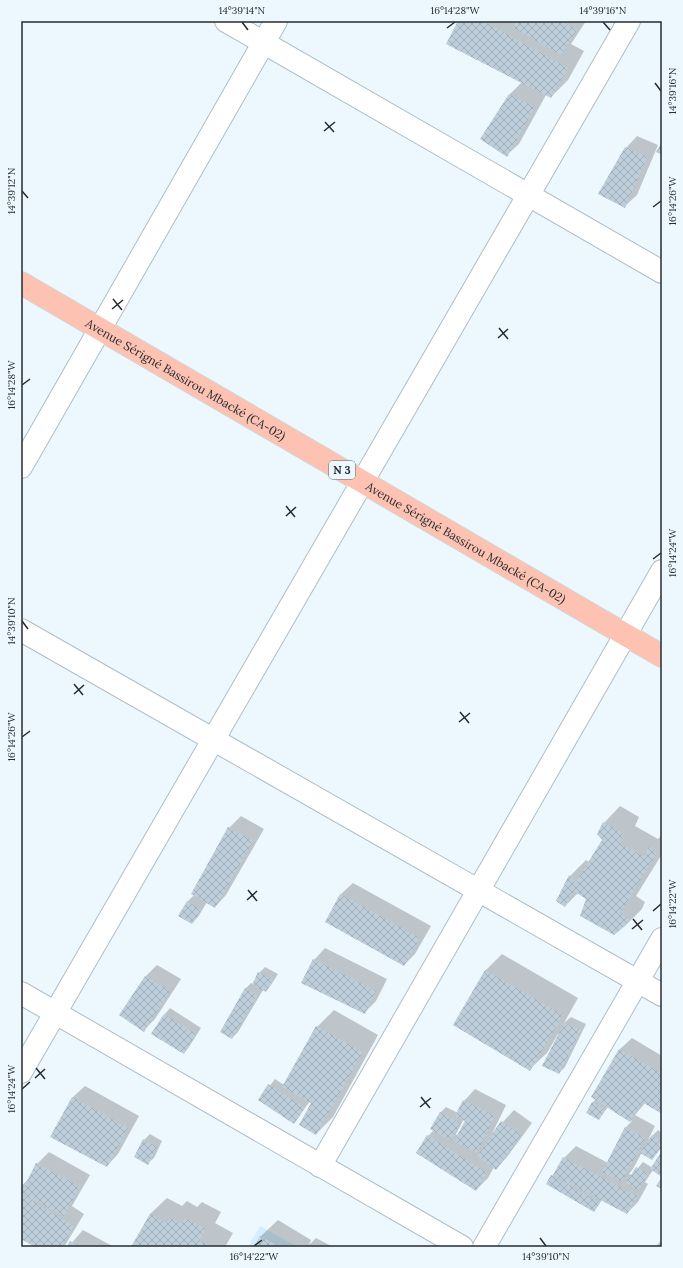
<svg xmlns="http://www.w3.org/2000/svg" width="683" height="1268" viewBox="0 0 683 1268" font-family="Lora,serif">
  <defs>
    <pattern id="building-cross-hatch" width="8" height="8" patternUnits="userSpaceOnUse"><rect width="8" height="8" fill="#bdcdd9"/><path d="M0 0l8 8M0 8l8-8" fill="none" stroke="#a2b0bb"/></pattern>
  </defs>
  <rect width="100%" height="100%" fill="#edf7fe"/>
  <path fill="#d5edfe" d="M260 1226 298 1247H248Z"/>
  <g fill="#0003" fill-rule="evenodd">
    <path d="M459 21H586L571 44 584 51 568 80 551 97 546 95 519 144 507 155 509 95 522 82Z"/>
    <path d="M637 136 658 145 637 195 625 206 626 148Z"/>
    <path d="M620 806 639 817 635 826 658 839 662 835V854L636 896 645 902 642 909 625 926 578 893 565 906 570 876 586 860 589 862 603 839 604 823Z"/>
    <path d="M241 816 264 829 226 895 215 907 207 902 198 917 192 923 187 902 194 895 192 893 229 828Z"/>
    <path d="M353 883 431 926 415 954 404 965 326 922 341 894Z"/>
    <path d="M325 948 387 979 376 1001 364 1013 314 960Z"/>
    <path d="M502 954 578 998 564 1023 571 1017 586 1024 565 1067 559 1073 560 1034H558L547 1053 530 1069 454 1025 486 970Z"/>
    <path d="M157 965 181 979 155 1019 144 1030 120 1015 146 976Z"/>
    <path d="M265 967 278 974 271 985 266 991 263 990 238 1032 232 1038 245 989 251 983 253 984 259 973Z"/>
    <path d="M170 1008 201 1028 189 1047 184 1053 153 1034 165 1014Z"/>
    <path d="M334 1010 378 1035 333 1117 316 1134 313 1103 310 1101 294 1123 259 1100 275 1079 284 1085 317 1027Z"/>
    <path d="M632 1038 662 1056V1113L645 1103 635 1115 655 1126 648 1140 658 1130 662 1133V1147L652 1159 642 1152 633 1169 629 1174 632 1175 643 1162 653 1168 662 1153V1176L653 1170 645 1182 648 1184 638 1202 627 1213 602 1200 594 1210 552 1176 558 1170 564 1158 576 1146 608 1163 625 1128 632 1121 608 1107 599 1119 592 1103 596 1099 592 1097 620 1049Z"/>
    <path d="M85 1086 139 1116 118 1154 107 1166 52 1136 73 1097Z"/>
    <path d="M475 1089 506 1105 492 1134 514 1110 532 1123 507 1157 496 1169 494 1167 488 1178 476 1190 428 1136 434 1130 440 1113 446 1107 458 1113 464 1101ZM464 1119 466 1120 458 1136 456 1134Z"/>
    <path d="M150 1134 162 1141 154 1158 148 1163 144 1140Z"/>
    <path d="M49 1152 90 1175 72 1206 84 1214 64 1247H37L21 1238V1186L28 1180 37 1164Z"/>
    <path d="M167 1198 182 1206 187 1201 197 1207 202 1202 221 1212 215 1223 233 1233 225 1247H132L150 1214Z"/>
    <path d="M278 1220 311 1240 309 1245 316 1238 333 1247H255L261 1236Z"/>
    <path d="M83 1230 114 1247H68Z"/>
    <path d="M662 1240V1247H655Z"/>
  </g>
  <g fill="url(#building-cross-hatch)">
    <path d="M458 21H483L568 68 551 98 446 44Z"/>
    <path d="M516 21H561L577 30 561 55 512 27Z"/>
    <path d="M509 94 535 107 507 157 480 139Z"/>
    <path d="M662 142V155L656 152Z"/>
    <path d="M625 147 647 157 625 208 598 194Z"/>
    <path d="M603 822 624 834 619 843 644 857 649 846 657 853 620 913 629 919 625 926 614 935 580 916 586 899 574 891 565 907 556 901 569 875 576 882 602 840 597 834Z"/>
    <path d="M228 827 253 841 215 908 191 894Z"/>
    <path d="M340 894 420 938 404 966 325 922Z"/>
    <path d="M187 901 201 910 192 924 178 916Z"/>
    <path d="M313 959 376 991 365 1014 301 983Z"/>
    <path d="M485 970 563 1015 530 1071 453 1025Z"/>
    <path d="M258 972 273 980 266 992 252 985Z"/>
    <path d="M145 976 170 991 144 1032 119 1015Z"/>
    <path d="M245 988 257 996 232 1039 220 1032Z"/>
    <path d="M164 1014 196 1034 184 1054 151 1034Z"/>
    <path d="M564 1023 581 1030 559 1074 542 1066Z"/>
    <path d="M316 1026 363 1052 316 1135 299 1125 311 1103 282 1087Z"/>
    <path d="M619 1049 662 1074V1114L642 1102 630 1122 591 1097Z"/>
    <path d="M268 1084 305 1108 294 1124 258 1100Z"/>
    <path d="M72 1097 128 1128 107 1167 50 1137Z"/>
    <path d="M463 1100 495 1116 477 1153 454 1141 465 1121 455 1116Z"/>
    <path d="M592 1102 605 1110 599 1120 586 1113Z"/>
    <path d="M440 1112 460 1123 451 1141 430 1129Z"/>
    <path d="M501 1121 521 1135 496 1170 477 1156Z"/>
    <path d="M625 1127 645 1138 622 1182 602 1172Z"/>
    <path d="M427 1135 487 1173 476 1191 416 1153Z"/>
    <path d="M652 1135 662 1142V1146L652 1160 640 1153Z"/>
    <path d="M143 1139 157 1147 148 1165 134 1157Z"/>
    <path d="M662 1151V1189L656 1186 662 1177 650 1169Z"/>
    <path d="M563 1157 637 1196 627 1214 553 1175Z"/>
    <path d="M36 1163 80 1187 64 1216 21 1193Z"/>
    <path d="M636 1167 648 1174 638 1191 626 1183Z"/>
    <path d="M551 1175 600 1203 594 1212 546 1184Z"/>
    <path d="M21 1194 74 1226 61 1247H35L21 1239Z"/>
    <path d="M150 1214 167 1223 170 1217 182 1224 185 1218 206 1229 199 1240 212 1247H131Z"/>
    <path d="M260 1236 280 1247H254Z"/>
    <path d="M70 1241 80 1247H67Z"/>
  </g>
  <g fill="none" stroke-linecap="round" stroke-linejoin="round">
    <g stroke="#aebec9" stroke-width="24">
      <g id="street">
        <path d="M226 21 662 272"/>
        <path d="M100 329 276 21"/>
        <path d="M21 630 662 995"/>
        <path d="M21 1072 629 21"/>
        <path d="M320 1166 662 571"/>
        <path d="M484 1247 662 939"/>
      </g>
    </g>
    <g stroke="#aebec9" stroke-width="24">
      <g id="secondary">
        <path d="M21 467 100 329"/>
        <path d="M21 993 462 1247"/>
      </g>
    </g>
    <g stroke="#d3d5d6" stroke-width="24">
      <g id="primary">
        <path id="s1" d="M21 283 662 656"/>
      </g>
    </g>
    <use href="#street" stroke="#fff" stroke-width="22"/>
    <use href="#secondary" stroke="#fff" stroke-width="22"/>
    <use href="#primary" stroke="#fec2b3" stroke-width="22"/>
  </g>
  <path fill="none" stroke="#252c30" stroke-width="1.5" d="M242 22 248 30M603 22 610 30M447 28 455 22M655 83 661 91M325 122 334 132M324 131 335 122M22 191 28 198M653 207 661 201M113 299 122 310M112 309 123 300M499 328 508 339M498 338 508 329M22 385 30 379M286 506 295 517M286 516 296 507M653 559 661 553M22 621 28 629M74 684 83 695M74 694 84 685M460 712 469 723M459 722 470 713M22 737 30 731M248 890 257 901M247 900 257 891M653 911 661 904M633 919 642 930M632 929 643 920M36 1068 45 1079M35 1078 45 1069M22 1089 30 1082M421 1097 430 1108M420 1107 431 1098M540 1238 546 1246M254 1246 262 1240"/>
  <g text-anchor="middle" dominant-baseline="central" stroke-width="3" stroke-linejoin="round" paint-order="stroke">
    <rect fill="#edf7fe" stroke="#61696e" stroke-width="1" x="329" y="461" width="26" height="18" rx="3"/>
    <g font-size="11" font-weight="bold" fill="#252c30">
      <text x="342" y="470">N 3</text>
    </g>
    <g font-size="12" fill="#252c30" stroke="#edf7fe">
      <text stroke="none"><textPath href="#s1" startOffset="191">Avenue Sérigné Bassirou Mbacké (CA-02)</textPath></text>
      <text stroke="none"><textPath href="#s1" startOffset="515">Avenue Sérigné Bassirou Mbacké (CA-02)</textPath></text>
    </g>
  </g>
  <rect width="683" height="1268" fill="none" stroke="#edf7fe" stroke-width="44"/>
  <rect x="22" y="22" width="639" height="1224" fill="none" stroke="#252c30" stroke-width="1.5"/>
  <g font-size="10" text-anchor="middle" fill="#252c30">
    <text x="242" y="14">14°39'14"N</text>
    <text x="455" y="14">16°14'28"W</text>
    <text x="603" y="14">14°39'16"N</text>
    <text transform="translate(672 91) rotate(-90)" y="4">14°39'16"N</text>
    <text transform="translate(11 191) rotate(-90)" y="4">14°39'12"N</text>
    <text transform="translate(672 201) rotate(-90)" y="4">16°14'26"W</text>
    <text transform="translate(11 385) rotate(-90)" y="4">16°14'28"W</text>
    <text transform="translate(672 553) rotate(-90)" y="4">16°14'24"W</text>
    <text transform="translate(11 621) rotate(-90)" y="4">14°39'10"N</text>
    <text transform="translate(11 737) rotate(-90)" y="4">16°14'26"W</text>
    <text transform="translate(672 904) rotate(-90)" y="4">16°14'22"W</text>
    <text transform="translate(11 1089) rotate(-90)" y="4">16°14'24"W</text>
    <text x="254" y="1260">16°14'22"W</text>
    <text x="546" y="1260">14°39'10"N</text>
  </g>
</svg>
